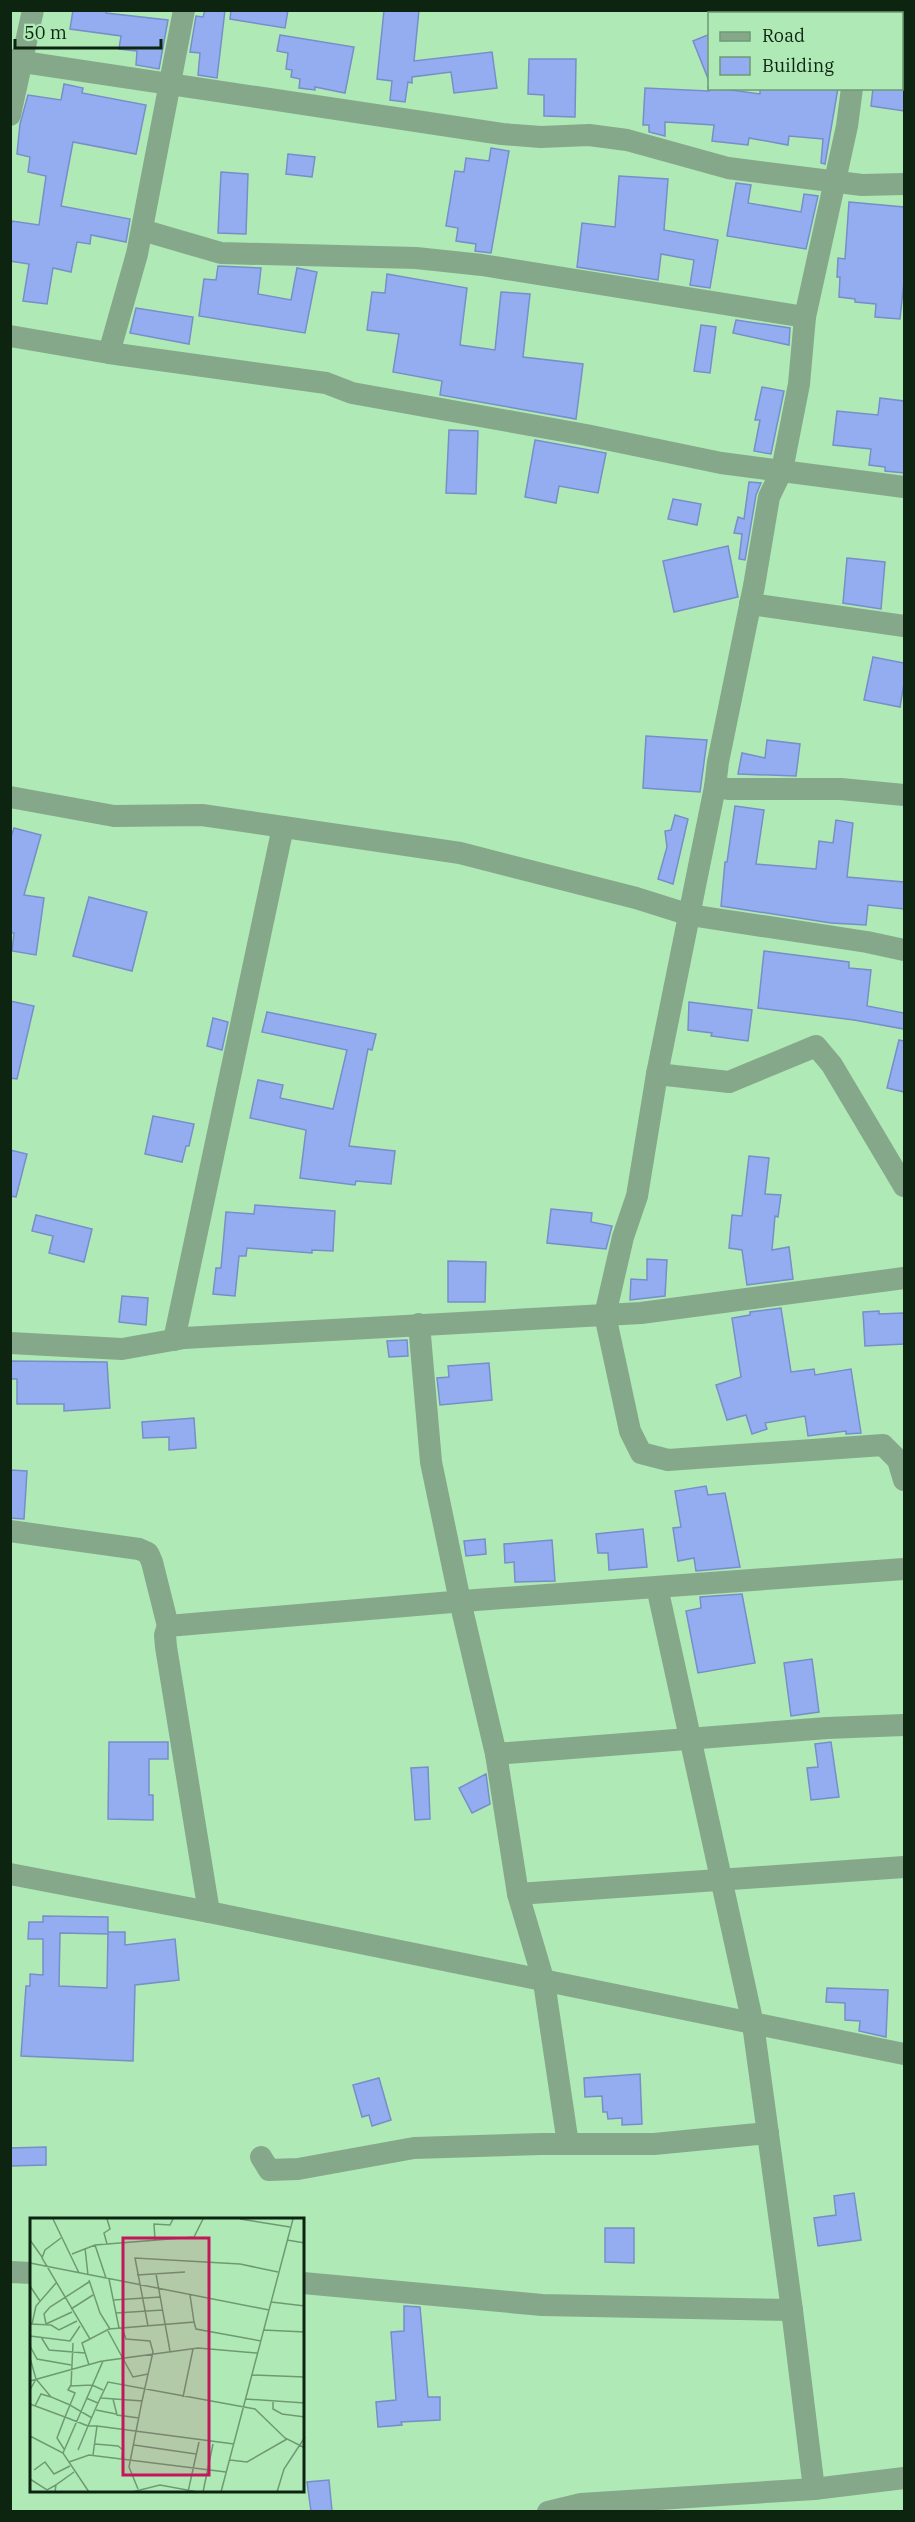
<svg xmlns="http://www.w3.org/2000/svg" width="915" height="2522" viewBox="0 0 915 2522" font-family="'IBM Plex Serif',serif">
  <rect width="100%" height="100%" fill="#afe9b5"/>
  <g fill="#93adf0" stroke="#778ec9" stroke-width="1.5">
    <path d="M73 10H106V13L168 20 159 69 136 65 137 51 119 49 121 36 70 29Z"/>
    <path d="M205 10H225L217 78 198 75 200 53 190 52 196 16 203 17Z"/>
    <path d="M231 10H288L285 28 230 19Z"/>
    <path d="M384 10H419L414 61 492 52 497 88 454 93 451 72 412 77V83L408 82 405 102 390 100 392 81 377 79Z"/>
    <path d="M710 34V81H709L693 41Z"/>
    <path d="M280 35 354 47 345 93 315 87V90L299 88 300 79 291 77 292 70 286 69 288 53 277 51Z"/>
    <path d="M529 59H576L575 117 544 116V95L528 94Z"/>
    <path d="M64 84 83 88 82 93 146 105 136 154 73 142 61 206 130 219 126 242 91 235 90 244 77 242 71 272 53 268 47 304 23 301 29 264 10 261V229L12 221 39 225 46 176 28 172 30 157 17 154 20 124 28 95 61 100Z"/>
    <path d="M708 87 760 94V88H838L825 164 821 163 823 139 789 136 788 145 749 138 748 145 712 141 714 125 665 122V136L649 132V125H643L645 88 709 91Z"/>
    <path d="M873 88H904V111L871 106Z"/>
    <path d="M491 148 509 151 491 253 475 251 476 244 456 241 458 228 446 226 455 171 464 172 466 158 489 161Z"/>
    <path d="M288 154 315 157 312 177 286 174Z"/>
    <path d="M221 172 248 174 246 234 218 233Z"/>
    <path d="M619 176 668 179 664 230 718 240 710 288 690 285 694 260 661 254 658 280 577 267 582 223 615 227Z"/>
    <path d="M736 183 751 185 748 203 801 212 804 194 818 196 806 249 727 236Z"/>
    <path d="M849 202 904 207V281L900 319 875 317 876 304 855 302V299L839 297 840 277H837L838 258 845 259Z"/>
    <path d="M218 266 261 268 258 294 291 300 297 268 317 272 305 333 199 316 204 279 216 280Z"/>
    <path d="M387 274 467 288 460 345 495 350 501 292 530 294 523 357 583 364 576 419 440 395 442 381 393 372 399 334 367 330 372 292 385 293Z"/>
    <path d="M136 308 193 317 189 344 130 333Z"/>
    <path d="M736 320 790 328 789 345 733 333Z"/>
    <path d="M701 325 716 327 710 373 694 371Z"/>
    <path d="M762 387 784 391 771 454 754 451 760 420H755Z"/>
    <path d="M880 398 904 401V473L885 471V467L869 465 871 449 833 445 837 411 878 415Z"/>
    <path d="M449 430 478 431 476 494 446 493Z"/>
    <path d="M535 440 606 453 598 493 559 486 556 503 525 497Z"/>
    <path d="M749 482 761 483 756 495 745 560 739 559 742 534 734 533 738 517 744 519Z"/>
    <path d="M673 499 701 504 697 525 668 519Z"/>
    <path d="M728 546 738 597 674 612 663 561Z"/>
    <path d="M847 558 885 562 881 609 843 603Z"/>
    <path d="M873 657 904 663V683L900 707 864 700Z"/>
    <path d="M646 736 707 740 700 792 643 788Z"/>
    <path d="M767 740 800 744 796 776 738 774 742 753 765 758Z"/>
    <path d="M735 806 764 810 756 864 816 869 819 841 833 843 836 820 853 823 847 877 904 882V909L868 905 866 925 831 923 721 906 725 862H727Z"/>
    <path d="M675 815 688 819 673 884 658 879 667 847 665 831 671 830Z"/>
    <path d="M14 828 41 835 24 895 44 898 36 955 12 951 14 933H10V840Z"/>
    <path d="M89 897 147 912 132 971 73 956Z"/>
    <path d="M764 951 849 962V968L871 970 867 1006 904 1013V1029L854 1020 758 1008Z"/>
    <path d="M10 1001 34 1006 17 1079 10 1078Z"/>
    <path d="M689 1002 752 1010 748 1041 711 1036 712 1033 688 1030Z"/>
    <path d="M267 1012 376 1034 372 1050 368 1049 349 1146 395 1151 391 1184 356 1181 355 1185 300 1178 306 1130 250 1118 258 1080 283 1085 280 1098 333 1109 347 1050 262 1032Z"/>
    <path d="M213 1018 228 1022 222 1050 207 1046Z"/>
    <path d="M899 1040 904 1041V1092L887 1088Z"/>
    <path d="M153 1116 194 1124 189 1146H186L182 1162 145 1154Z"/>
    <path d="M10 1150 27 1154 16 1197 10 1196Z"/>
    <path d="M749 1156 769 1158 765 1194 781 1195 778 1217 775 1216 772 1250 789 1247 793 1279 747 1285 742 1250 729 1248 732 1215 742 1216Z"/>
    <path d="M255 1205 335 1211 333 1251 312 1250V1253L247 1248 246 1256H239L235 1296 213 1294 216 1268H221L226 1212 254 1214Z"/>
    <path d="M551 1209 592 1213 591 1222 612 1226 606 1249 547 1243Z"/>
    <path d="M36 1215 92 1229 84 1262 49 1253 53 1236 32 1231Z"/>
    <path d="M647 1259 667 1260 665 1296 630 1300 631 1279 647 1280Z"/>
    <path d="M448 1261 486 1262 485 1302H448Z"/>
    <path d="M122 1296 148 1298 146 1325 119 1322Z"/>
    <path d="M781 1308 791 1372 814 1369 815 1375 851 1369 861 1433 846 1434V1431L808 1436 805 1416 765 1423 767 1429 752 1434 746 1415 727 1420 716 1385 741 1377 732 1318 750 1315V1312Z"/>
    <path d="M879 1311V1314L904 1313V1344L865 1346 863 1312Z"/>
    <path d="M407 1340 408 1356 389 1357 387 1341Z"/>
    <path d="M10 1361 107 1362 110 1408 64 1411V1404H17V1379H10Z"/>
    <path d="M489 1363 492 1400 440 1405 437 1378 449 1377 448 1366Z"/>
    <path d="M194 1418 196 1448 169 1450V1437L143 1438 142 1422Z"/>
    <path d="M10 1470 27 1471 24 1519 10 1518Z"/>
    <path d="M706 1486 708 1495 725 1493 740 1567 696 1571 694 1558 678 1561 673 1528 681 1527 675 1491Z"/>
    <path d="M643 1529 647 1567 609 1570 608 1553H598L596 1534Z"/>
    <path d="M485 1539 486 1554 466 1556 464 1541Z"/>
    <path d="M552 1540 555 1581 515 1582 514 1562 505 1563 504 1544Z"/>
    <path d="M742 1594 755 1663 698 1673 686 1611 701 1608 700 1597Z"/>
    <path d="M812 1659 819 1712 791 1716 784 1663Z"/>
    <path d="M109 1742H168V1759H149V1795H153V1820L108 1819Z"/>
    <path d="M831 1742 839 1797 811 1800 807 1768 818 1767 815 1744Z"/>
    <path d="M428 1767 430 1819 415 1820 411 1768Z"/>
    <path d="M486 1774 490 1804 472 1813 459 1788Z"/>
    <path d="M43 1916 108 1917V1934L60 1933 59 1986 107 1988 108 1932H125V1945L175 1939 179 1980 135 1985 133 2061 21 2056 26 1986H30V1974L43 1975V1939H28L29 1922H43Z"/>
    <path d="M827 1988 888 1990 886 2037 859 2031 860 2021 845 2020V2003L826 2002Z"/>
    <path d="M640 2074 642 2124 622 2125V2118L608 2119 607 2112H603L602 2096 585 2097 584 2078Z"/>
    <path d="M379 2078 391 2120 372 2126 369 2115 362 2117 353 2085Z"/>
    <path d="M46 2147V2165L10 2166V2148Z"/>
    <path d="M854 2193 861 2240 818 2246 814 2218 836 2215 834 2196Z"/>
    <path d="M605 2228H634V2263L605 2262Z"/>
    <path d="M404 2306 420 2307 428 2397H440V2420L401 2422 402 2425 378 2427 376 2402 396 2400 391 2332 404 2331Z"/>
    <path d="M329 2480 332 2511H311L307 2482Z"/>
  </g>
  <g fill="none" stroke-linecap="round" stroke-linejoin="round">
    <g stroke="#86a88a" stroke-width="22">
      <path d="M840 10 841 14"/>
      <path d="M10 60 502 134 541 137 589 135 627 140 728 168 862 185 904 184"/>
      <path d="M852 88 847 126 805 317 799 384 782 470 769 497 754 586 718 762 715 787 728 789H841L904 795"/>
      <path d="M10 115 33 10"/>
      <path d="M142 230 221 253 416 258 482 265 805 317"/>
      <path d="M10 336 109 353 326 383 352 393 586 435 721 463 904 487"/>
      <path d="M109 353 137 254 184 10"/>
      <path d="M750 604 904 626"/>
      <path d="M715 787 657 1074 637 1196 623 1237 605 1315 630 1431 641 1453 668 1460 883 1445 898 1460 904 1480"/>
      <path d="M10 797 114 816 202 815 460 853 636 898 690 915 867 942 904 950"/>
      <path d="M657 1074 729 1082 816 1046 832 1065 904 1186"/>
      <path d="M419 1324 431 1462 460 1601 496 1754 518 1894 544 1982 568 2144"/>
      <path d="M174 1340 283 827"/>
      <path d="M10 1343 122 1349 184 1338 641 1313 904 1278"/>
      <path d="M10 1531 139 1549 148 1553 152 1562 168 1626"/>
      <path d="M496 1754 827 1728 904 1725"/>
      <path d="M10 1874 209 1912 904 2054"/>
      <path d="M518 1894 904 1867"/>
      <path d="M209 1912 166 1647 165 1635 168 1626 476 1600 904 1569"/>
      <path d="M261 2157 269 2170 298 2169 414 2148 541 2144H654L768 2133"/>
      <path d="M10 2272 32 2273"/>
      <path d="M303 2283 542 2305 792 2310 753 2024 657 1587"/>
      <path d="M792 2310 814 2489"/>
      <path d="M548 2512 581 2504 814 2489 904 2478"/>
    </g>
  </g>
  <g transform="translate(30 2218)">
    <rect width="274" height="274" fill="#afe9b5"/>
    <path fill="none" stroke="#6e9a73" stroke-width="1.5" d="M23 1 49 55M210 1 260 9M31 20 15 32 12 40 60 121 79 111 164 104 160 77M0 22 12 39M125 22 124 6 140 7 143 1M257 22 275 25M77 26 74 15 80 11 77 1M65 27 76 60M55 30 58 57M42 36 65 27 164 19 173 1M0 45 239 92M126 56 140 133M107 57 155 54M79 61 89 110M59 62 70 95 80 111M0 68 10 83M83 82 131 79M241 84 275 88M41 91 63 77M86 95 133 92M164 104 166 111 231 123M0 106 21 107 29 112 47 103M2 106 6 88 26 65M16 106 14 96 20 89 59 64M16 106 42 94M118 108 105 40 210 46 248 54M92 110 96 121 120 123 123 134 112 183M233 112 275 114M78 113 103 159 118 156M0 118 40 123 50 108M11 119 19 132 55 135M43 125 41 168 62 167 73 172M0 128 7 141 41 147M0 140 6 161 0 172M59 147 52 125 60 121M222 157 275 159M6 161 21 179 40 187 45 175 38 172 41 167M0 163 72 143M153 179 163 131M56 180 68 185 78 164 225 191 255 220 275 230M71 180 112 183 99 249 108 271M83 181 87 197 109 200M215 181 275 185M243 184V191L252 196 275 199M0 186 35 199 40 187 62 200M5 188 11 176 21 179M66 192 86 196M67 208 204 226M0 218 33 235 59 274M65 226 88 228 93 232 92 240M104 227 166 236M34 231 27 220 35 199 58 208 48 232M33 235 73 143 168 130 227 135M63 237 67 208H58L68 185M200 242 217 244 257 221M39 244 59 237 196 254M4 252 15 244 24 256 40 248M0 261 17 272 26 267M25 274 26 267 44 254M102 274 130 267 168 274M158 274 169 224M173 274 183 226M191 274 263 1M247 274 254 251 275 219"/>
    <path fill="#c2185b" fill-opacity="0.15" stroke="#c2185b" stroke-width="3" d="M93 20H179V257H93Z"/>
    <rect width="274" height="274" fill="none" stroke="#0d2411" stroke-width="3"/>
  </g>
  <rect width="915" height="2522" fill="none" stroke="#0d2411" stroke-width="24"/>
  <rect x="708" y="12" width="195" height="78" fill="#afe9b5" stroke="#6e9a73" stroke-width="1.5"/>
  <rect x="720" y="32" width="30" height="9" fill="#86a88a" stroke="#6e9a73" stroke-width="1.5"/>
  <text x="762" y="42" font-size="18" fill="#0d2411">Road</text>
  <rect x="720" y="57" width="30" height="18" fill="#93adf0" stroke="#6e9a73" stroke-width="1.5"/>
  <text x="762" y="72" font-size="18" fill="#0d2411">Building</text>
  <path d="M15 39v9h146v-9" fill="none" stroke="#0d2411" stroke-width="3"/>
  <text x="24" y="39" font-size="18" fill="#0d2411" stroke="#afe9b5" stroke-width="4.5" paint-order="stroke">50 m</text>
</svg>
